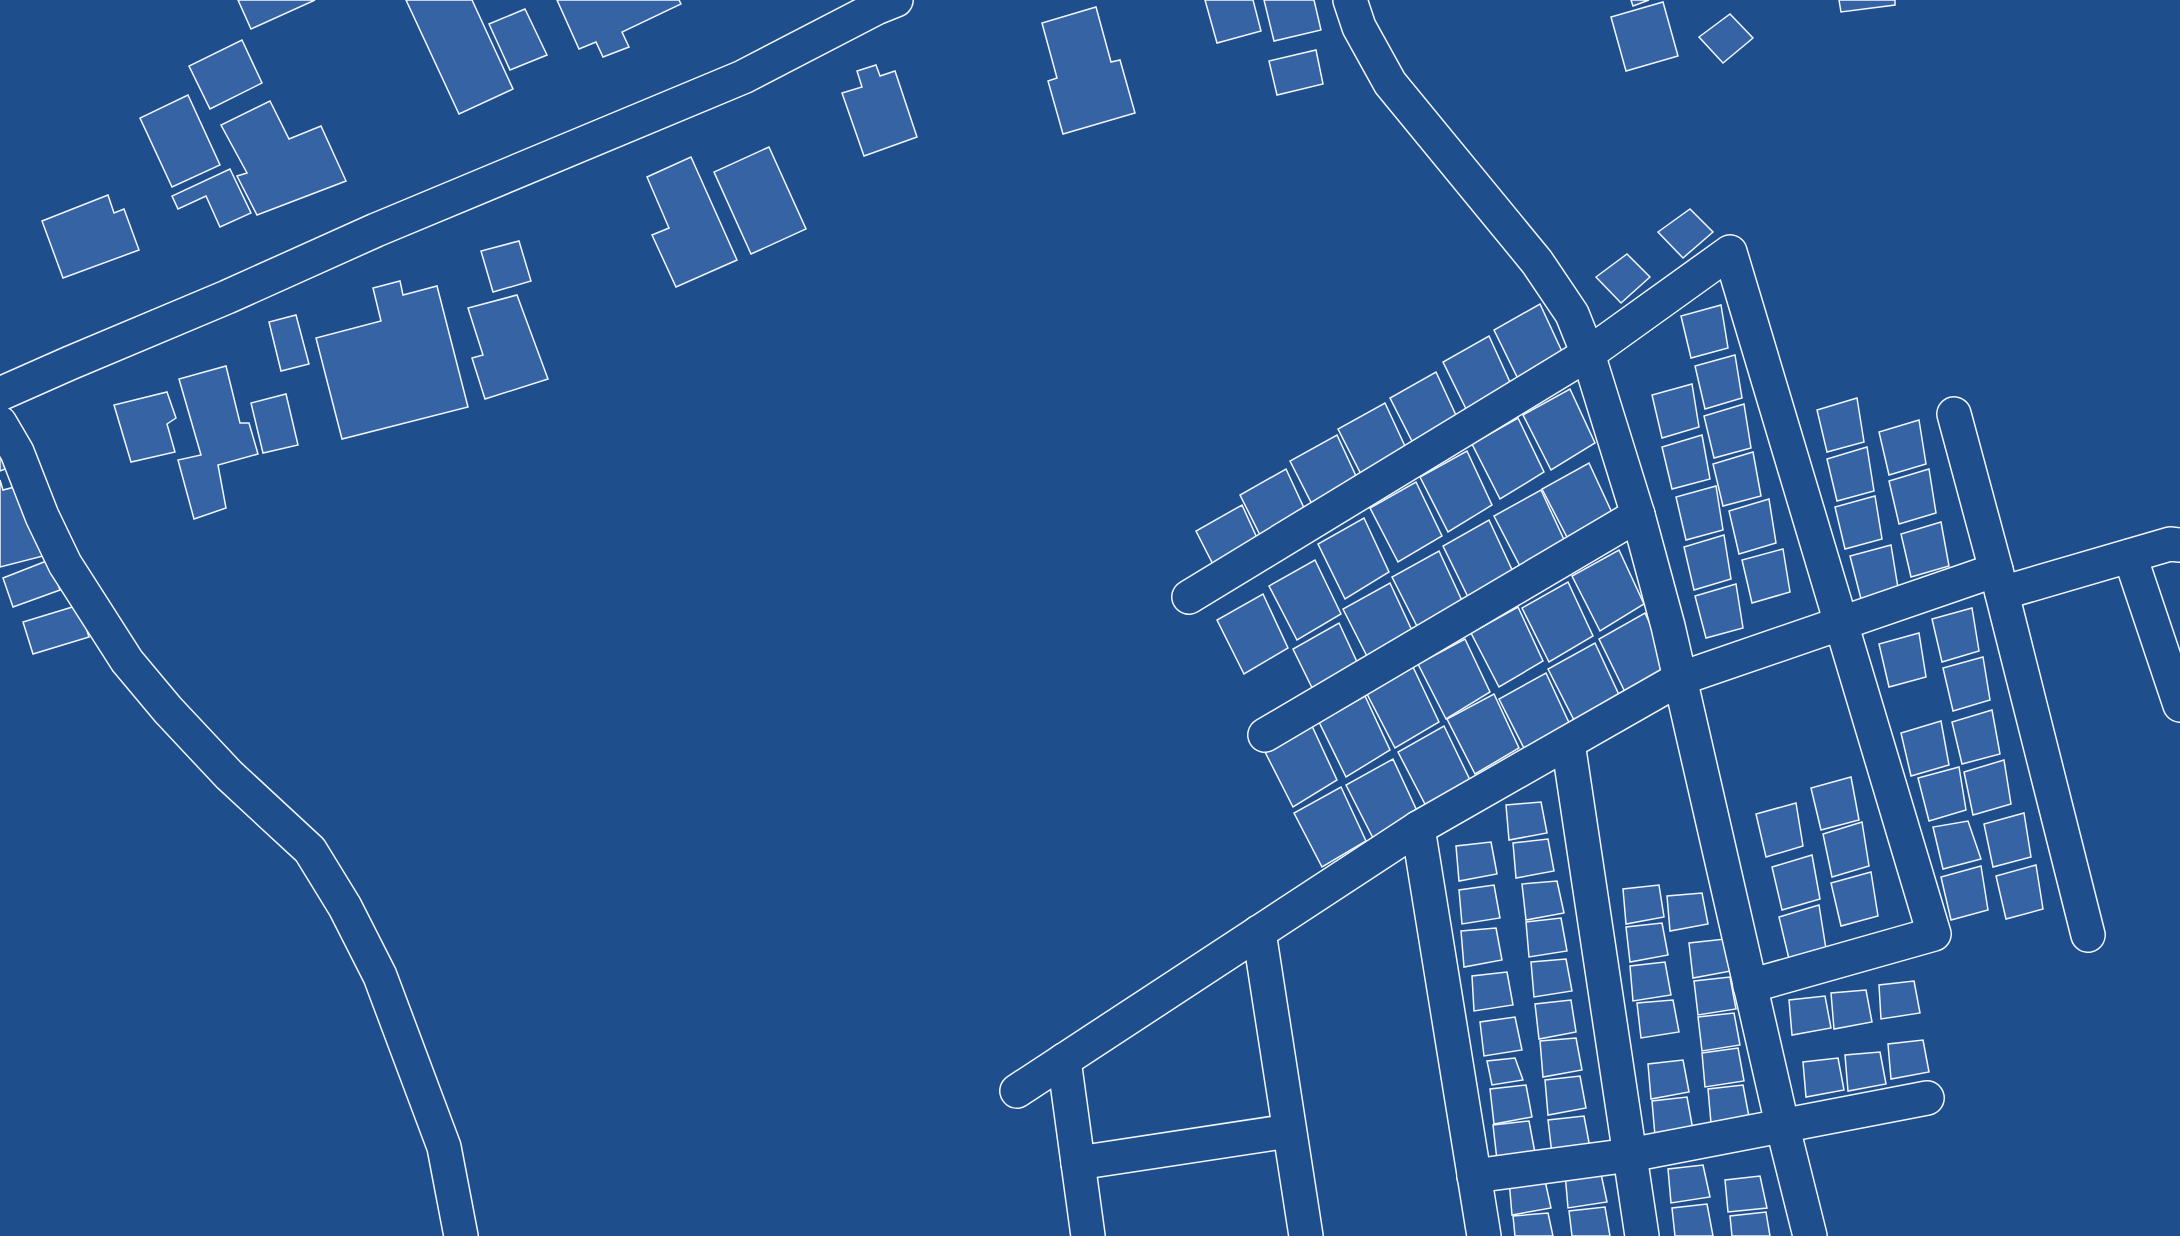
<svg xmlns="http://www.w3.org/2000/svg" width="2180" height="1236" viewBox="0 0 2180 1236" font-family="'Noto Serif',serif">
  <rect width="100%" height="100%" fill="#1f4e8c"/>
  <g fill="#3563a3" stroke="#f2f6ff" stroke-width="1.5">
    <path d="M238 0H315L251 29Z"/>
    <path d="M406 0H472L513 89 459 114Z"/>
    <path d="M557 0H679L681 4 622 32 629 47 603 57 596 42 579 49Z"/>
    <path d="M1205 0H1253L1261 31 1217 43Z"/>
    <path d="M1264 0H1314L1321 30 1274 41Z"/>
    <path d="M1631 0H1649L1633 6Z"/>
    <path d="M1839 0H1895V5L1841 12Z"/>
    <path d="M1663 2 1678 56 1626 71 1611 17Z"/>
    <path d="M1096 7 1111 62 1120 60 1135 113 1063 134 1048 81 1057 78 1042 23Z"/>
    <path d="M525 9 547 55 510 70 489 24Z"/>
    <path d="M1730 14 1753 38 1723 63 1699 37Z"/>
    <path d="M242 40 262 83 210 109 189 66Z"/>
    <path d="M1316 50 1323 84 1277 95 1269 61Z"/>
    <path d="M876 65 880 76 895 71 917 137 864 156 842 93 862 87 857 71Z"/>
    <path d="M188 95 220 165 172 187 140 118Z"/>
    <path d="M270 101 289 139 321 126 346 181 257 215 237 176 247 173 221 125Z"/>
    <path d="M769 147 806 229 751 254 714 172Z"/>
    <path d="M691 157 737 260 676 287 652 235 669 228 647 177Z"/>
    <path d="M230 169 251 213 220 227 206 196 178 209 172 196Z"/>
    <path d="M108 195 114 213 124 209 139 250 63 278 42 221Z"/>
    <path d="M1690 209 1713 232 1683 258 1658 232Z"/>
    <path d="M519 241 531 281 493 292 481 251Z"/>
    <path d="M1627 254 1650 277 1621 303 1596 277Z"/>
    <path d="M400 281 403 295 437 286 468 407 342 439 316 338 381 321 373 288Z"/>
    <path d="M517 295 548 379 485 399 472 358 483 355 468 308Z"/>
    <path d="M1540 304 1565 358 1521 385 1494 330Z"/>
    <path d="M1721 305 1728 348 1691 358 1681 316Z"/>
    <path d="M296 315 309 364 281 371 269 322Z"/>
    <path d="M1489 336 1514 391 1470 417 1443 362Z"/>
    <path d="M1735 355 1742 398 1705 409 1695 366Z"/>
    <path d="M226 366 240 423H249L258 454 218 465 226 508 194 519 178 460 201 455 179 379Z"/>
    <path d="M1436 372 1461 426 1418 453 1390 398Z"/>
    <path d="M1692 384 1699 427 1662 438 1652 395Z"/>
    <path d="M1570 389 1595 443 1551 470 1523 415Z"/>
    <path d="M167 392 176 418 167 424 175 452 131 462 114 405Z"/>
    <path d="M286 394 298 445 263 453 251 403Z"/>
    <path d="M1857 398 1864 442 1827 452 1817 410Z"/>
    <path d="M1385 403 1410 457 1366 484 1338 429Z"/>
    <path d="M1744 404 1751 448 1714 458 1704 416Z"/>
    <path d="M1518 418 1544 472 1500 499 1472 444Z"/>
    <path d="M1919 420 1926 464 1889 475 1879 432Z"/>
    <path d="M1337 435 1362 489 1318 516 1290 461Z"/>
    <path d="M1702 435 1710 479 1672 489 1662 447Z"/>
    <path d="M0 445 5 469 0 471Z"/>
    <path d="M1867 447 1874 491 1837 501 1827 459Z"/>
    <path d="M1467 451 1492 505 1448 532 1420 477Z"/>
    <path d="M1753 452 1761 496 1723 506 1713 464Z"/>
    <path d="M1589 463 1614 517 1570 543 1542 489Z"/>
    <path d="M1286 469 1311 523 1267 549 1240 495Z"/>
    <path d="M1929 469 1936 513 1899 524 1889 481Z"/>
    <path d="M0 480 3 490 26 484 43 556 0 567Z"/>
    <path d="M1416 482 1442 536 1398 562 1370 508Z"/>
    <path d="M1716 486 1723 530 1686 540 1676 497Z"/>
    <path d="M1541 490 1566 544 1522 570 1494 516Z"/>
    <path d="M1875 496 1882 539 1845 549 1835 507Z"/>
    <path d="M1769 499 1776 543 1739 554 1729 511Z"/>
    <path d="M1242 505 1267 560 1224 586 1196 531Z"/>
    <path d="M1364 518 1389 572 1345 599 1318 544Z"/>
    <path d="M1489 520 1514 574 1470 601 1443 546Z"/>
    <path d="M1941 522 1949 566 1911 577 1901 534Z"/>
    <path d="M1724 535 1731 579 1694 590 1684 547Z"/>
    <path d="M1891 545 1898 588 1861 599 1850 556Z"/>
    <path d="M1783 549 1790 592 1752 603 1742 560Z"/>
    <path d="M1619 550 1644 604 1600 631 1572 576Z"/>
    <path d="M1439 551 1464 605 1420 632 1392 577Z"/>
    <path d="M49 560 60 590 13 607 3 578Z"/>
    <path d="M1315 560 1341 614 1297 640 1269 586Z"/>
    <path d="M1568 582 1593 636 1549 662 1522 608Z"/>
    <path d="M1390 583 1415 637 1371 664 1343 609Z"/>
    <path d="M1736 584 1743 628 1706 638 1695 596Z"/>
    <path d="M1263 594 1288 648 1244 674 1217 620Z"/>
    <path d="M79 605 89 637 33 654 23 622Z"/>
    <path d="M1518 607 1543 661 1499 687 1471 633Z"/>
    <path d="M1972 608 1979 651 1942 662 1932 619Z"/>
    <path d="M1645 613 1670 667 1626 694 1599 639Z"/>
    <path d="M1339 623 1364 677 1320 704 1293 649Z"/>
    <path d="M1919 633 1926 677 1889 687 1879 644Z"/>
    <path d="M1465 639 1490 692 1446 719 1418 664Z"/>
    <path d="M1595 643 1620 697 1576 724 1548 669Z"/>
    <path d="M1983 657 1990 700 1953 711 1943 668Z"/>
    <path d="M1413 667 1439 722 1395 748 1367 694Z"/>
    <path d="M1546 673 1571 727 1527 754 1499 699Z"/>
    <path d="M1494 694 1519 748 1475 774 1447 719Z"/>
    <path d="M1365 696 1390 750 1346 777 1319 722Z"/>
    <path d="M1992 710 2000 754 1962 764 1952 722Z"/>
    <path d="M1941 721 1949 765 1911 776 1901 733Z"/>
    <path d="M1312 726 1337 780 1293 807 1265 752Z"/>
    <path d="M1444 726 1470 780 1426 806 1398 752Z"/>
    <path d="M1393 759 1418 813 1374 840 1346 785Z"/>
    <path d="M2004 760 2011 804 1973 815 1964 772Z"/>
    <path d="M1959 767 1966 810 1929 821 1918 778Z"/>
    <path d="M1851 777 1859 820 1821 830 1811 788Z"/>
    <path d="M1341 787 1366 841 1322 867 1294 813Z"/>
    <path d="M1541 802 1547 833 1509 840 1506 805Z"/>
    <path d="M1796 803 1803 846 1766 857 1756 814Z"/>
    <path d="M2024 813 2031 857 1993 867 1984 824Z"/>
    <path d="M1968 821 1981 859 1943 869 1933 827Z"/>
    <path d="M1862 822 1869 866 1832 877 1823 834Z"/>
    <path d="M1548 839 1554 871 1516 878 1513 843Z"/>
    <path d="M1491 842 1497 874 1459 881 1456 846Z"/>
    <path d="M1812 855 1820 899 1782 910 1772 867Z"/>
    <path d="M2036 865 2043 909 2006 919 1996 876Z"/>
    <path d="M1981 866 1988 910 1951 920 1941 877Z"/>
    <path d="M1871 872 1878 916 1841 926 1831 883Z"/>
    <path d="M1557 881 1564 913 1526 920 1522 884Z"/>
    <path d="M1494 885 1500 918 1462 924 1459 890Z"/>
    <path d="M1659 885 1664 917 1626 924 1623 889Z"/>
    <path d="M1702 893 1708 924 1670 931 1667 896Z"/>
    <path d="M1819 905 1826 949 1789 959 1779 917Z"/>
    <path d="M1561 918 1567 951 1529 957 1526 922Z"/>
    <path d="M1662 923 1668 955 1630 962 1626 927Z"/>
    <path d="M1496 928 1502 960 1464 967 1461 931Z"/>
    <path d="M1725 939 1731 971 1693 978 1689 943Z"/>
    <path d="M1566 959 1572 991 1534 997 1531 962Z"/>
    <path d="M1665 962 1671 995 1633 1001 1630 966Z"/>
    <path d="M1507 972 1513 1005 1474 1011 1472 976Z"/>
    <path d="M1730 977 1736 1009 1698 1015 1694 981Z"/>
    <path d="M1914 981 1920 1013 1881 1019 1879 985Z"/>
    <path d="M1866 990 1872 1022 1834 1029 1831 993Z"/>
    <path d="M1825 996 1831 1028 1792 1035 1789 1000Z"/>
    <path d="M1571 1000 1576 1032 1539 1039 1535 1004Z"/>
    <path d="M1673 1000 1679 1032 1641 1038 1637 1003Z"/>
    <path d="M1734 1013 1740 1045 1702 1051 1698 1017Z"/>
    <path d="M1515 1017 1522 1050 1484 1056 1480 1022Z"/>
    <path d="M1576 1038 1582 1070 1543 1077 1540 1041Z"/>
    <path d="M1923 1040 1929 1072 1891 1079 1888 1044Z"/>
    <path d="M1738 1048 1744 1081 1705 1087 1702 1053Z"/>
    <path d="M1880 1052 1886 1084 1848 1091 1845 1055Z"/>
    <path d="M1515 1058 1523 1080 1492 1085 1487 1061Z"/>
    <path d="M1838 1058 1844 1090 1806 1097 1803 1062Z"/>
    <path d="M1683 1060 1689 1092 1651 1099 1648 1064Z"/>
    <path d="M1580 1076 1586 1108 1548 1115 1545 1080Z"/>
    <path d="M1526 1085 1532 1117 1494 1124 1490 1089Z"/>
    <path d="M1743 1085 1749 1117 1711 1123 1708 1089Z"/>
    <path d="M1687 1097 1693 1130 1655 1136 1652 1101Z"/>
    <path d="M1584 1116 1590 1148 1552 1154 1548 1120Z"/>
    <path d="M1529 1121 1535 1153 1497 1160 1493 1125Z"/>
    <path d="M1703 1165 1710 1197 1671 1203 1668 1169Z"/>
    <path d="M1600 1169 1607 1202 1568 1208 1565 1173Z"/>
    <path d="M1544 1176 1551 1208 1512 1215 1509 1180Z"/>
    <path d="M1760 1176 1767 1208 1728 1212 1725 1180Z"/>
    <path d="M1707 1204 1713 1236H1675L1672 1208Z"/>
    <path d="M1605 1207 1610 1236H1572L1569 1211Z"/>
    <path d="M1766 1212 1770 1236H1732L1730 1216Z"/>
    <path d="M1548 1213 1553 1236H1515L1513 1216Z"/>
  </g>
  <g fill="none" stroke-linecap="round" stroke-linejoin="round">
    <g stroke="#f2f6ff" stroke-width="36">
      <g id="minor">
        <path d="M1350 0 1359 27 1390 83 1537 262 1572 314 1588 354 1638 515 1668 626 1782 1124 1810 1236"/>
        <path d="M0 394 70 363 227 297 376 230 743 77 876 8 896 0"/>
        <path d="M1954 414 1996 570 2088 935"/>
        <path d="M0 423 17 452 42 516 65 564 127 661 168 710 229 775 310 850 345 907 380 976 444 1147 461 1236"/>
        <path d="M2130 556 2180 705"/>
        <path d="M2002 593 2170 544 2180 545"/>
        <path d="M1189 597 1588 354 1730 252 1934 934 1750 986"/>
        <path d="M1265 735 1638 515"/>
        <path d="M1568 743 1642 1236"/>
        <path d="M1418 828 1484 1236"/>
        <path d="M1259 932 1306 1236"/>
        <path d="M1064 1060 1088 1236"/>
        <path d="M1017 1091 1418 828 1679 679 1996 570"/>
        <path d="M1078 1163 1289 1131"/>
        <path d="M1474 1176 1630 1155 1927 1098"/>
      </g>
    </g>
    <use href="#minor" stroke="#1f4e8c" stroke-width="33"/>
  </g>
</svg>
